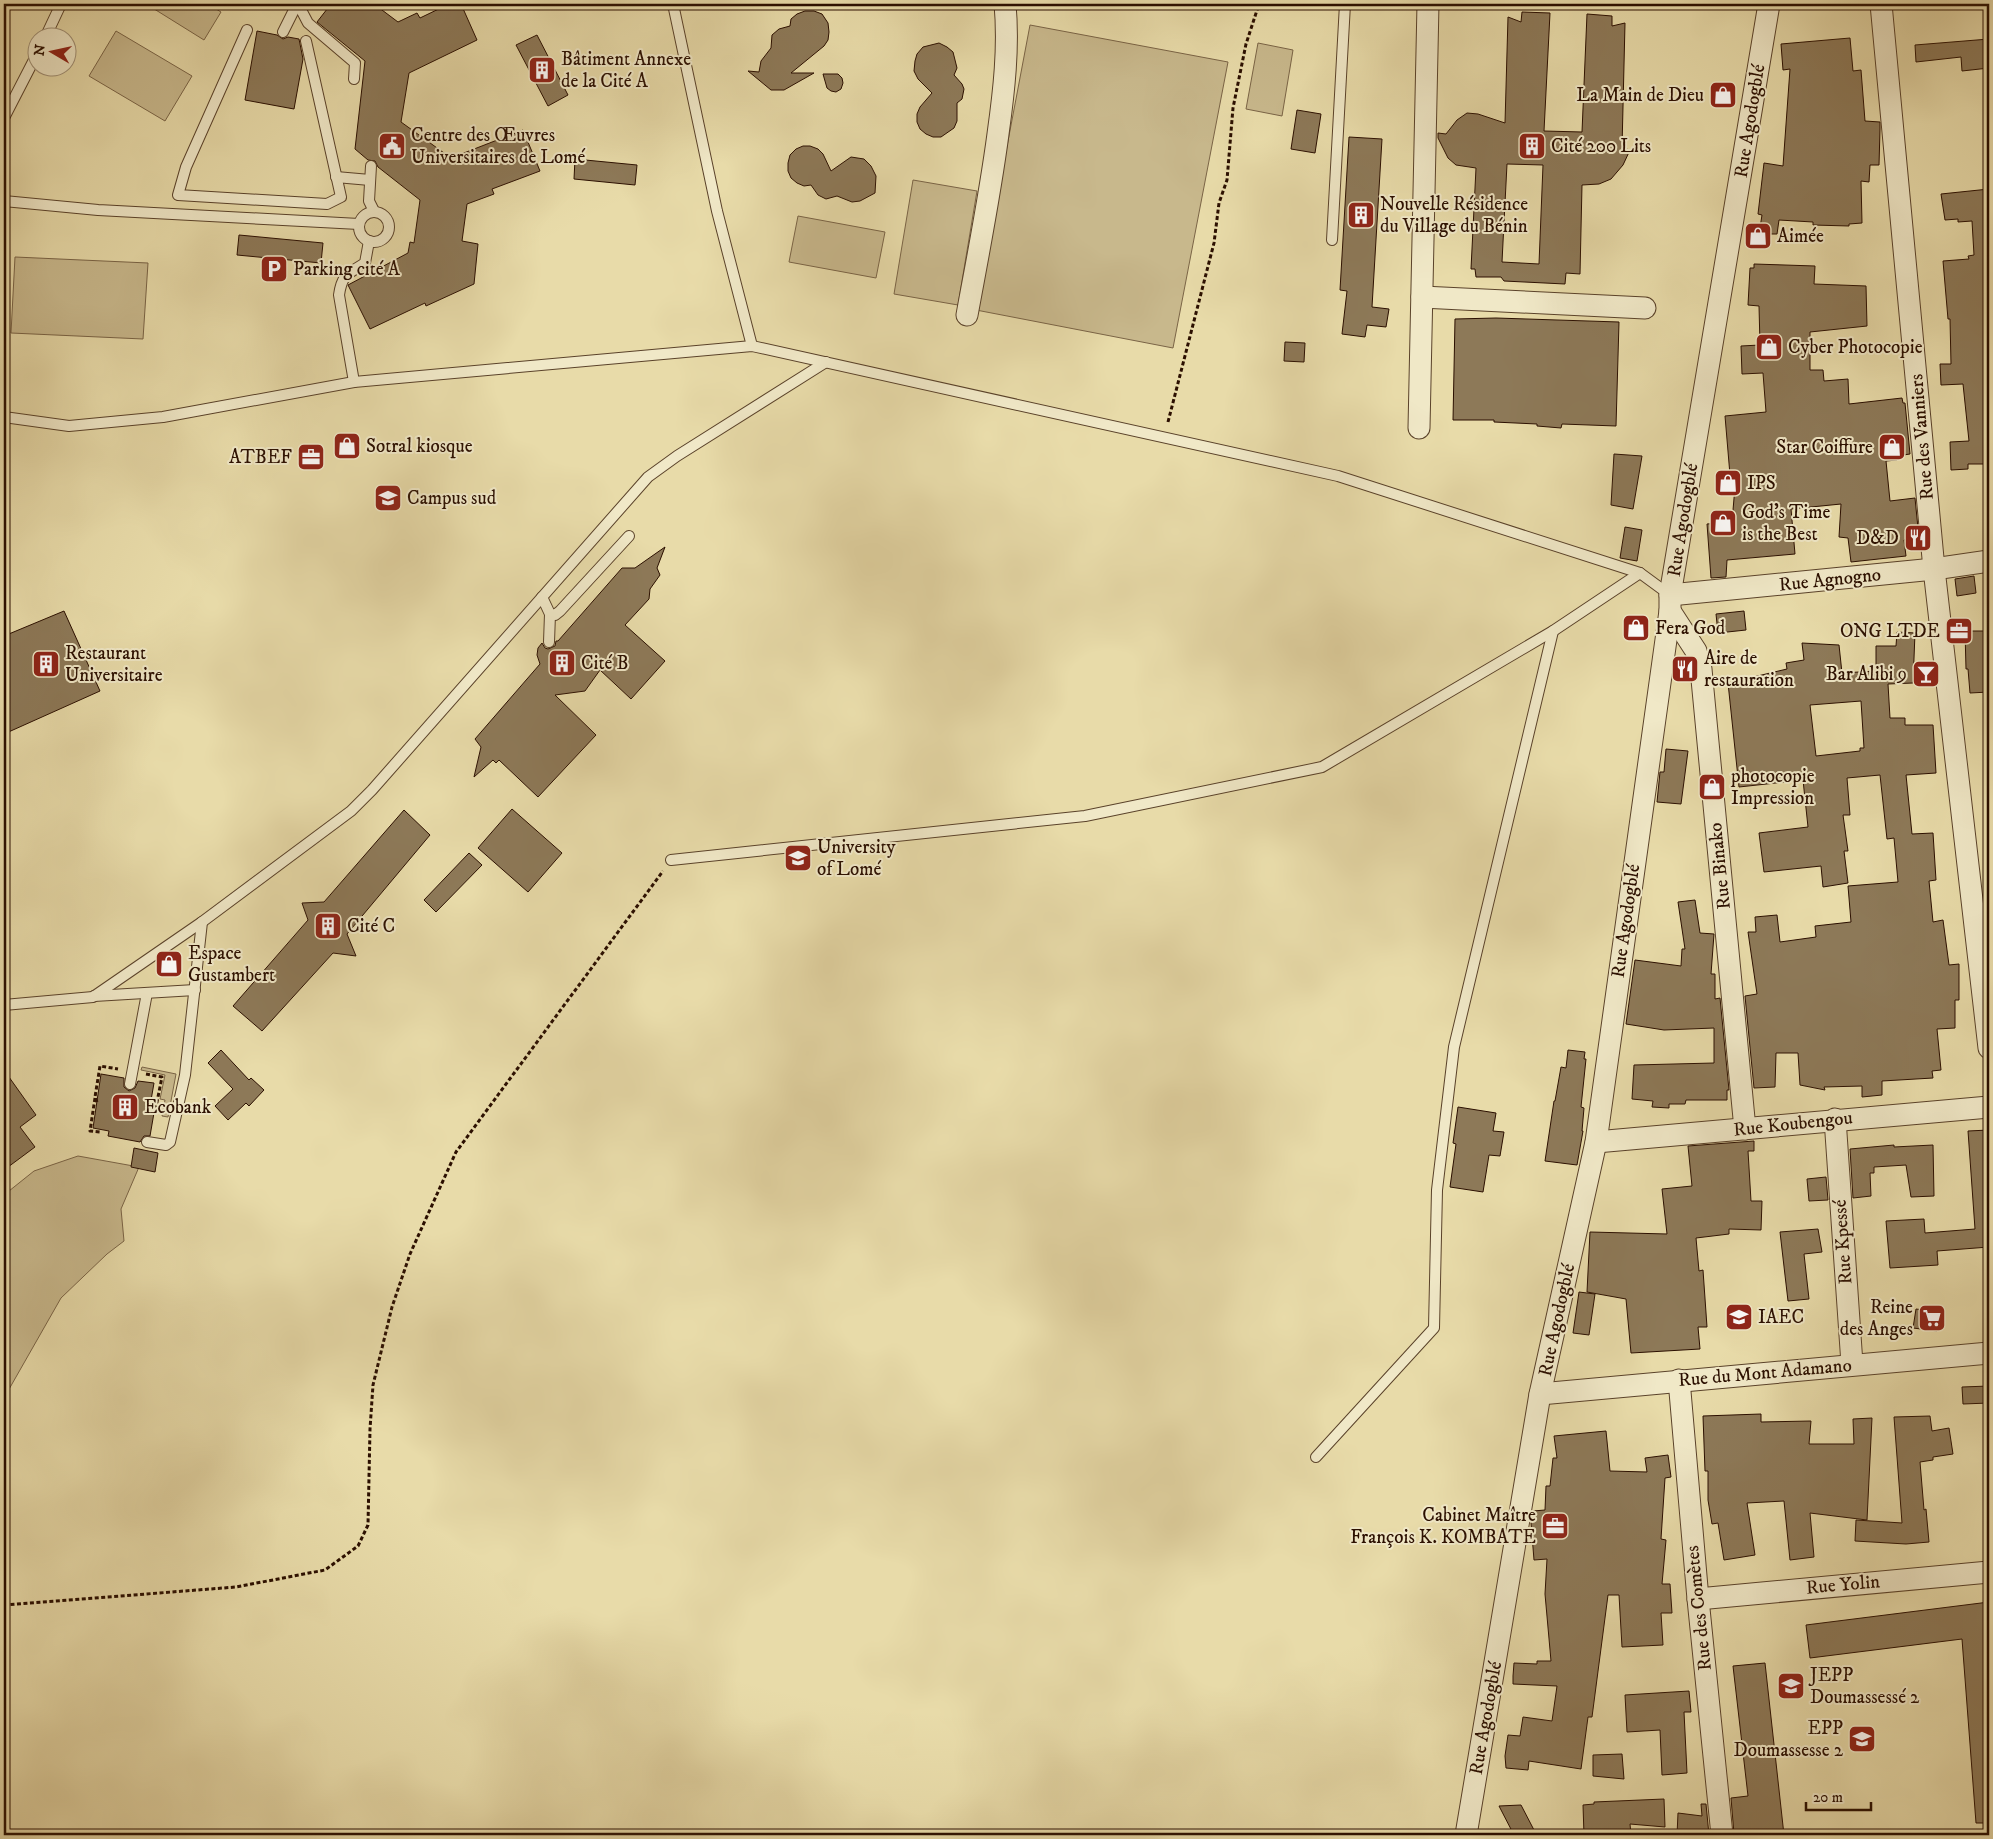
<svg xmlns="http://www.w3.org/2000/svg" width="1993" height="1839" viewBox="0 0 1993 1839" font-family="'IM FELL DW Pica',serif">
  <rect width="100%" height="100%" fill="#e8dba9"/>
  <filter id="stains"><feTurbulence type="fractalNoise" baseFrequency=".004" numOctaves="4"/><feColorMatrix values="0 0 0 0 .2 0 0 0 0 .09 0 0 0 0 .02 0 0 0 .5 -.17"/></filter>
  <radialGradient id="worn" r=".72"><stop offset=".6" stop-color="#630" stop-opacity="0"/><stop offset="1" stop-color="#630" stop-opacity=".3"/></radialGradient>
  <g fill="#c8b88c" stroke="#7a6446">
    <path d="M153 4H208L221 12 204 40 151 7Z"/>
    <path d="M1030 25 1228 62 1173 348 976 310Z"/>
    <path d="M116 31 192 76 165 121 89 76Z"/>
    <path d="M1258 43 1293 50 1282 116 1246 109Z"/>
    <path d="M913 180 977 191 958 305 894 294Z"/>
    <path d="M798 216 885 232 876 278 789 262Z"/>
    <path d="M15 257 148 263 143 339 11 333Z"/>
    <path d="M142 1067 176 1074 168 1117 162 1116 165 1100 160 1099 165 1075 141 1070Z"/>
    <path d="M78 1156 139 1167 121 1209 124 1241 107 1254 61 1298 8 1391H4V1195L34 1171Z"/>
  </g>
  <g fill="#8d7958" stroke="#2b0f00" fill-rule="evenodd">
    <path d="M331 4H374L398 22 417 13 420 18 449 4H461L477 40 409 73 401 122 451 158 523 130 540 171 492 189 494 194 467 204 462 241 478 244 474 284 426 306 425 303 370 329 348 285 408 253 410 242 414 243 420 200 378 167 375 161 368 160 355 149 365 61 317 22Z"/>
    <path d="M805 11H814L822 14 828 23 829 32 828 40 824 46 791 73H814L784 90H771L748 71 759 72 761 61 771 48 772 35 779 29 790 26 791 19 797 14Z"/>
    <path d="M1522 12 1550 13 1544 131 1582 132 1587 14 1612 16V26L1625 23 1622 148 1630 150 1623 165 1611 179 1599 184 1582 185 1580 274 1566 273 1565 284 1504 281 1501 277H1476L1475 269H1471L1476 168 1456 165 1448 158 1438 138V133L1446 134 1457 120 1467 113 1478 114 1505 123 1508 17 1521 22ZM1507 164 1543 165 1539 264 1502 262Z"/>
    <path d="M257 31 277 35 283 39 288 37 299 39 303 59 294 109 245 100Z"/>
    <path d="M537 35 568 95 548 106 516 45Z"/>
    <path d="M1850 38 1853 71 1861 70 1865 121 1880 122V129L1879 165H1870L1869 182 1861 181 1862 223 1849 224V226L1813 225V222L1779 220 1777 234H1759L1762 215 1758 214 1764 163 1783 166 1790 69 1783 70 1781 44Z"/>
    <path d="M1989 39V68L1962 71 1961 57 1916 62 1915 45Z"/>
    <path d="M939 43 947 47 953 52 957 68 954 75 962 84 964 89 962 99 957 103V121L954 128 941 137H933L926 134 920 129 917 122V114L920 107 932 93 918 79 914 71 915 61 917 54 923 47Z"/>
    <path d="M823 74H838L842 78 843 83 841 89 836 92 831 91 827 88Z"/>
    <path d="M1297 110 1321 114 1315 153 1291 149Z"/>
    <path d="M1349 137 1382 139 1372 307 1389 309 1386 327 1367 325 1365 337 1342 334 1347 291 1340 290Z"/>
    <path d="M803 146H810L818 149 823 154 831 171 851 157 864 159 871 166 876 176 875 193 860 201 852 202 837 196 826 199 818 195 811 185 804 186 797 183 791 178 788 171V163L790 155 796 149Z"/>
    <path d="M575 159 637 165 635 185 574 179Z"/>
    <path d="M1989 189V464H1968V469L1951 470 1950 442 1969 441 1963 384 1941 385 1940 364H1951L1950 319H1948L1943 261 1969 259 1968 256 1974 255 1972 221 1958 222V219L1945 220 1941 194Z"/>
    <path d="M239 235 323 243 321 263 237 255Z"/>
    <path d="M1754 264 1815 266 1814 284 1866 286 1867 326 1810 332V370H1823L1824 381 1848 379 1849 404 1902 398 1903 403H1905L1910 454 1897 456V460L1886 461 1890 501 1915 498 1919 538 1904 540 1906 556 1851 562 1848 538 1839 537 1841 504 1791 509 1795 554 1727 560 1726 577 1711 578 1707 524 1732 522 1736 475H1730L1725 416 1766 412 1763 373 1742 374 1741 346 1760 345 1759 306 1748 305 1750 268H1754Z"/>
    <path d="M1496 318 1619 322 1616 426 1562 424 1561 428 1537 426V424L1494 422V420H1453L1455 319Z"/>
    <path d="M1285 342 1305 343 1304 362 1284 361Z"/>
    <path d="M1614 454 1642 456 1633 509 1611 505Z"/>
    <path d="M1625 527 1642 530 1637 561 1620 558Z"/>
    <path d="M665 547 657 568 660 575 650 589 649 599 625 625 665 661 631 699 600 670 585 691 555 695 596 735 538 797 499 760 496 763 493 760 474 777 481 747 475 739 540 664 537 655 538 648 542 643 545 648 548 649 555 646 556 641H558L622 568H635Z"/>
    <path d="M1974 576 1976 593 1957 596 1955 579Z"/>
    <path d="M64 611 100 691 4 734V636Z"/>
    <path d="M1744 611 1746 630 1718 633 1716 614Z"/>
    <path d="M1965 631H1989V692L1970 693 1968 669H1966Z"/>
    <path d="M1897 632 1915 633 1913 683 1888 684 1890 718H1905V725H1933L1936 773 1906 775 1912 834 1933 833 1936 880 1929 881 1933 922 1943 920 1949 965 1959 964V1000H1955V1028L1937 1029 1941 1070 1932 1071 1933 1078 1882 1081V1095L1862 1097V1086L1824 1087 1825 1090 1800 1085 1798 1053H1776L1775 1087 1754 1088 1745 996 1757 994 1748 932H1756L1755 917 1777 915 1780 942 1816 937 1815 926 1851 922 1848 886 1898 882 1894 838 1887 839 1880 775 1847 778 1850 815H1843L1848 851H1844L1848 883 1823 887 1821 866 1764 872 1759 833 1808 827 1803 780 1739 787 1728 683 1787 669 1786 663 1804 660 1802 643 1839 645 1842 673 1876 671V646H1896ZM1861 701 1864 748H1860V751L1816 756 1810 705Z"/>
    <path d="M1666 749 1688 751 1681 804 1657 802 1660 772H1664Z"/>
    <path d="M512 809 562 853 528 892 478 848Z"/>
    <path d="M404 810 430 835 347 934 356 956 333 953 262 1031 233 1006 308 920 302 903 324 902Z"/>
    <path d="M469 853 482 865 436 912 424 900Z"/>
    <path d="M1695 900 1700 933 1714 934 1711 974H1715V999L1720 998 1729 1090H1727V1100H1686L1685 1104H1669V1108L1652 1107 1653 1101 1632 1099 1634 1065 1714 1063V1028L1664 1030 1626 1024 1635 960 1681 966 1682 949H1685L1678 902Z"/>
    <path d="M221 1050 249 1080 251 1078 264 1090 249 1106 246 1103 228 1120 215 1106 233 1089 208 1063Z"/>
    <path d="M1568 1050 1585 1052 1584 1059H1586L1581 1107 1584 1108 1582 1131H1583L1577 1165 1545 1161 1554 1101H1555L1561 1067 1566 1068Z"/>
    <path d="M4 1070 36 1115 20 1127 35 1147 4 1170Z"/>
    <path d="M101 1074 124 1078V1087L129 1091 135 1088 138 1081 154 1083 150 1106 155 1107 150 1136H144L140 1142 108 1136 109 1131 93 1128Z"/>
    <path d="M1458 1107 1496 1113 1493 1131 1504 1132 1500 1156 1489 1155 1483 1192 1450 1187 1456 1144 1453 1143Z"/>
    <path d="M1989 1130V1247L1937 1251 1938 1265 1890 1268 1886 1221 1924 1219 1925 1233 1975 1229 1968 1131Z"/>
    <path d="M1754 1141V1151H1748L1751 1201H1762L1761 1230 1729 1229V1234L1696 1238 1699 1271 1703 1270 1707 1327H1698L1700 1349 1631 1353 1626 1299 1587 1292 1590 1232 1667 1234 1662 1189 1692 1186 1688 1146Z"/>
    <path d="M1894 1145V1147L1933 1145 1934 1196 1911 1197 1906 1165 1874 1167V1173H1870L1871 1196 1853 1198 1850 1149Z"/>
    <path d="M134 1148 158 1153 155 1172 131 1167Z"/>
    <path d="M1826 1177 1828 1200 1809 1201 1807 1179Z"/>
    <path d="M1818 1229 1822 1252 1804 1254 1809 1299 1788 1301 1780 1232Z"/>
    <path d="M1579 1292 1595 1294 1589 1335 1573 1333Z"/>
    <path d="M1916 1309 1940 1312 1937 1331 1913 1328Z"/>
    <path d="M1989 1386V1403L1963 1404 1962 1387Z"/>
    <path d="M1761 1414V1422L1811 1421 1809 1444H1854L1853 1419 1872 1418 1867 1520 1810 1513 1814 1557 1790 1560 1784 1501 1747 1503 1755 1555 1724 1560 1718 1523 1712 1524 1708 1500V1471H1705L1703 1416Z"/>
    <path d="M1930 1416 1932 1431 1949 1428 1953 1454 1933 1457V1460L1920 1462 1924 1510 1926 1509 1929 1542 1906 1544 1855 1541 1856 1520 1902 1523 1894 1417Z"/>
    <path d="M1606 1431 1610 1471 1647 1472 1645 1458 1668 1455 1671 1477 1665 1478 1661 1539 1666 1540 1662 1584H1670L1672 1613H1661L1663 1645 1622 1647 1619 1595H1608L1592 1717H1588L1581 1769 1529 1761 1528 1770 1506 1768 1505 1756 1508 1735 1520 1736 1523 1717 1552 1721 1557 1686 1513 1684V1676L1514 1663 1537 1664V1661H1551L1545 1594 1547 1559 1534 1560 1531 1523 1533 1511 1545 1510 1546 1486H1550L1553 1458H1557L1554 1436Z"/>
    <path d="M1989 1602V1823H1976L1962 1639 1810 1658 1806 1625Z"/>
    <path d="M1765 1663 1784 1835H1752V1832L1734 1834 1731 1798 1748 1796 1733 1666Z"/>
    <path d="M1689 1691 1691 1712H1684L1687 1773 1662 1775 1660 1730 1627 1732 1625 1695Z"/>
    <path d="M1622 1754 1624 1779 1593 1776V1755Z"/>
    <path d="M1664 1799 1665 1827 1630 1824 1631 1835H1584L1583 1805 1594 1804V1802Z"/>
    <path d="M1701 1804H1706L1709 1835H1677L1678 1813 1702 1816Z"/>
    <path d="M1521 1805 1534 1830 1525 1835H1514L1499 1806Z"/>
  </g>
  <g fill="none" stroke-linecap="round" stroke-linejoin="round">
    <g stroke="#5a422a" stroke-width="12">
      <g id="lane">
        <path d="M298 4 308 23 355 63 354 79"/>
        <path d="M673 4 717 211 752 346"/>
        <path d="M247 30 186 167 178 195 327 204 341 197 306 41"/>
        <path d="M283 32 297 4"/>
        <path d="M45 38 61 4"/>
        <path d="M4 118 38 52"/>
        <path d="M371 166 369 201 374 211"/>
        <path d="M336 177 370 180"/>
        <path d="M4 201 98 210 359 224"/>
        <circle cx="374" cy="227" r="15"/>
        <path d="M1332 240 1345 4"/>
        <path d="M354 382 339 295C342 274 348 274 365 263L369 241"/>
        <path d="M4 417 69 426 163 417 354 382 752 346 1338 476 1640 573 1670 595"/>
        <path d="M542 597 550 614 549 642"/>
        <path d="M550 614 555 615 560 611 629 536"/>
        <path d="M671 860 1085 816 1322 767 1553 631 1640 573"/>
        <path d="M94 996 195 990"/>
        <path d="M4 1005 93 997 202 922 351 811 372 790 648 477 677 456 826 362"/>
        <path d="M130 1084 147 993"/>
        <path d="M147 1142 166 1145 170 1142 185 1075 202 922"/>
        <path d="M1316 1457 1434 1328 1437 1190 1454 1047 1553 631"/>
      </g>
    </g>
    <g stroke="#5a422a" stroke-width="23">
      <g id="street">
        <path d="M1881 4 1934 569 1989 1048"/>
        <path d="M1422 297 1645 308"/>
        <path d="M967 315C978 255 990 195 998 134 1004 91 1009 47 1005 4"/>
        <path d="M1419 428 1428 4"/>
        <path d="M1670 595 1934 569 1989 561"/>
        <path d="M1670 611 1696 651 1701 669 1745 1129"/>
        <path d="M1835 1119 1852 1364"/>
        <path d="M1596 1142 1989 1107"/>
        <path d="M1679 1380 1698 1599 1722 1835"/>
        <path d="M1540 1394 1989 1353"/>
        <path d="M1698 1599 1989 1572"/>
        <path d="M1466 1835 1540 1394 1596 1142 1670 611V595L1769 4"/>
      </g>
    </g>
    <g stroke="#2b0f00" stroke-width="3" stroke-dasharray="4 2.5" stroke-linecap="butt">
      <path d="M1168 422 1214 243 1219 203 1227 180 1233 108 1246 44 1259 4"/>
      <path d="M146 1074 162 1077 156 1107"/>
      <path d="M95 1098 90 1131 100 1132"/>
      <path d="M97 1102 95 1097 100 1066 118 1069"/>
      <path d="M4 1605 236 1587 325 1570 358 1546 368 1525 370 1429 373 1385 392 1307 410 1254 456 1152 663 871"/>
    </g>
    <use href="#lane" stroke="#f0e8c7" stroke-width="10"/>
    <use href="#street" stroke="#f0e8c7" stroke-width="21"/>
  </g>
  <defs>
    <g id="building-square" transform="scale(1.4375)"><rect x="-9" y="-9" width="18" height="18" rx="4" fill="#8f2418" stroke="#f0e8c7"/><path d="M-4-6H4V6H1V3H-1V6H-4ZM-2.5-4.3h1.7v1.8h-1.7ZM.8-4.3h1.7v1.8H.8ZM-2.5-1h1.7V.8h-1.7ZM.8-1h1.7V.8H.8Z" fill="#fff"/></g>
    <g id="shop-square" transform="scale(1.4375)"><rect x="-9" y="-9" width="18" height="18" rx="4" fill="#8f2418" stroke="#f0e8c7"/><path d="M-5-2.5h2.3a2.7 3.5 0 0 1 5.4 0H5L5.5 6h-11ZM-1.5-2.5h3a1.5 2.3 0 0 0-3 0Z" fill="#fff"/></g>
    <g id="civic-square" transform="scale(1.4375)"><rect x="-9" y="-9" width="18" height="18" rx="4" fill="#8f2418" stroke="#f0e8c7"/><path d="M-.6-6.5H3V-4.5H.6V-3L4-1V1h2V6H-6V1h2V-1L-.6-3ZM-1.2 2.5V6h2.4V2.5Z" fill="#fff"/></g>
    <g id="parking-square" transform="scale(1.4375)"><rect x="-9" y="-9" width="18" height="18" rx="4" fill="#8f2418" stroke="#f0e8c7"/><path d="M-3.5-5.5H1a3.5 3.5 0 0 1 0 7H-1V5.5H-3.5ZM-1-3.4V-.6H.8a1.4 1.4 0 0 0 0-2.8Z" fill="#fff"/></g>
    <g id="office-square" transform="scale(1.4375)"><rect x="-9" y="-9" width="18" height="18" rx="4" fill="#8f2418" stroke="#f0e8c7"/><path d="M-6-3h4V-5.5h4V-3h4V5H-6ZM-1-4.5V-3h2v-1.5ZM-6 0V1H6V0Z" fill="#fff"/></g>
    <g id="university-square" transform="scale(1.4375)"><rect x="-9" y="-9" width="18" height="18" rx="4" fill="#8f2418" stroke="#f0e8c7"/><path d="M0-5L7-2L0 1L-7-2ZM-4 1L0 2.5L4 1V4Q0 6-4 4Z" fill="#fff"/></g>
    <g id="restaurant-square" transform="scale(1.4375)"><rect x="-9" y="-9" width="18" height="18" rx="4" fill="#8f2418" stroke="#f0e8c7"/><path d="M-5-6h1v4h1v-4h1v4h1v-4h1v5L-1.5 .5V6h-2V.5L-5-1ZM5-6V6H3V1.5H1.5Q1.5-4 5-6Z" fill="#fff"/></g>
    <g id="bar-square" transform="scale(1.4375)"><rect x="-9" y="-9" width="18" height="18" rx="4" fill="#8f2418" stroke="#f0e8c7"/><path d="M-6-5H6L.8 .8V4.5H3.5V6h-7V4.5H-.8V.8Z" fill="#fff"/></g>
    <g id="supermarket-square" transform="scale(1.4375)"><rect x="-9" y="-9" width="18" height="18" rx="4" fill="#8f2418" stroke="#f0e8c7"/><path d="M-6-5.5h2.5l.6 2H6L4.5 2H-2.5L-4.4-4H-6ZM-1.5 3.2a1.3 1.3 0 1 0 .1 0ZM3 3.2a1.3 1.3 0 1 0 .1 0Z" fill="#fff"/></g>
    <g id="school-square" transform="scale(1.4375)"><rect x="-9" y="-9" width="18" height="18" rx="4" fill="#8f2418" stroke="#f0e8c7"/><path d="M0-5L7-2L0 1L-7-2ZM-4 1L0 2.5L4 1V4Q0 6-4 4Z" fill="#fff"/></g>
  </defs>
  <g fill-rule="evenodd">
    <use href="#building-square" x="542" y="70"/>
    <use href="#shop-square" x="1723" y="95"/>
    <use href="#civic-square" x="392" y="146"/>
    <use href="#building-square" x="1532" y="146"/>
    <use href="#building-square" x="1361" y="215"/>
    <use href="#shop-square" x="1758" y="236"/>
    <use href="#parking-square" x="274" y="269"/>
    <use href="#shop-square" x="1769" y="347"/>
    <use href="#shop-square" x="347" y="446"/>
    <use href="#shop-square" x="1892" y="447"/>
    <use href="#office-square" x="311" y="457"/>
    <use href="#shop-square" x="1728" y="483"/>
    <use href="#university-square" x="388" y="498"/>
    <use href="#shop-square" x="1723" y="523"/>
    <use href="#restaurant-square" x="1918" y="538"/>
    <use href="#shop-square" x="1636" y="628"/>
    <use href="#office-square" x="1959" y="631"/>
    <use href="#building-square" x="562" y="663"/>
    <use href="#building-square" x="46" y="664"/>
    <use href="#restaurant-square" x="1685" y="669"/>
    <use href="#bar-square" x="1926" y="674"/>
    <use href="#shop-square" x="1712" y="787"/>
    <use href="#university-square" x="798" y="858"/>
    <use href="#building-square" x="328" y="926"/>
    <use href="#shop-square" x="169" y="964"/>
    <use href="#building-square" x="125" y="1107"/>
    <use href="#university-square" x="1739" y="1317"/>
    <use href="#supermarket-square" x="1932" y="1318"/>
    <use href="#office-square" x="1555" y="1526"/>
    <use href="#school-square" x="1791" y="1686"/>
    <use href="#school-square" x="1862" y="1739"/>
  </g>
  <g text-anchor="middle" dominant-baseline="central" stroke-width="4" stroke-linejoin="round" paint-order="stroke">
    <g font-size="19" fill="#2b0f00" stroke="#f0e8c7" text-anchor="start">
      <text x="561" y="59">Bâtiment Annexe<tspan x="561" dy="22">de la Cité A</tspan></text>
      <text x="1704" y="95" text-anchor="end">La Main de Dieu</text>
      <text x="411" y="135">Centre des Œuvres<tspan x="411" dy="22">Universitaires de Lomé</tspan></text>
      <text x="1551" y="146">Cité 200 Lits</text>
      <text x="1380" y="204">Nouvelle Résidence<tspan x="1380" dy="22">du Village du Bénin</tspan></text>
      <text x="1777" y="236">Aimée</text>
      <text x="293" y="269">Parking cité A</text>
      <text x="1788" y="347">Cyber Photocopie</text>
      <text x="366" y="446">Sotral kiosque</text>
      <text x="1873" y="447" text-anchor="end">Star Coiffure</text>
      <text x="292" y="457" text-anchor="end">ATBEF</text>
      <text x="1747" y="483">IPS</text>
      <text x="407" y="498">Campus sud</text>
      <text x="1742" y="512">God's Time<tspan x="1742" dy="22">is the Best</tspan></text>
      <text x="1899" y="538" text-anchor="end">D&amp;D</text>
      <text x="1655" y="628">Fera God</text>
      <text x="1940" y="631" text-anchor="end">ONG LTDE</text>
      <text x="65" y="653">Restaurant<tspan x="65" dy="22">Universitaire</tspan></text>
      <text x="1704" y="658">Aire de<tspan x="1704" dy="22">restauration</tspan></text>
      <text x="581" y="663">Cité B</text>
      <text x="1907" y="674" text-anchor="end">Bar Alibi 9</text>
      <text x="1731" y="776">photocopie<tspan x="1731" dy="22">Impression</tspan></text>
      <text x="817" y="847">University<tspan x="817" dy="22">of Lomé</tspan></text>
      <text x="347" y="926">Cité C</text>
      <text x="188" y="953">Espace<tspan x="188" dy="22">Gustambert</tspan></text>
      <text x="144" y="1107">Ecobank</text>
      <text x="1913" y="1307" text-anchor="end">Reine<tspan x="1913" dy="22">des Anges</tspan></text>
      <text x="1758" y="1317">IAEC</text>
      <text x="1536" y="1515" text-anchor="end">Cabinet Maître<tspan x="1536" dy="22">François K. KOMBATE</tspan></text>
      <text x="1810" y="1675">JEPP<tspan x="1810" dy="22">Doumassessé 2</tspan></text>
      <text x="1843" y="1728" text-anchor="end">EPP<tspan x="1843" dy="22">Doumassesse 2</tspan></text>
    </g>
    <g font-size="19" fill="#2b0f00" stroke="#f0e8c7">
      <text transform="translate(1750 121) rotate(-81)">Rue Agodogblé</text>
      <text transform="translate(1922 437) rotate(-95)">Rue des Vanniers</text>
      <text transform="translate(1683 520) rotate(-81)">Rue Agodogblé</text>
      <text transform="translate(1830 580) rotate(-6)">Rue Agnogno</text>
      <text transform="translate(1720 866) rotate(-96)">Rue Binako</text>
      <text transform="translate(1626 921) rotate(-82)">Rue Agodogblé</text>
      <text transform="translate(1793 1124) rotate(-6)">Rue Koubengou</text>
      <text transform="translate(1843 1242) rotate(-94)">Rue Kpessé</text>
      <text transform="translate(1557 1320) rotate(-78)">Rue Agodogblé</text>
      <text transform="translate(1765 1373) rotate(-5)">Rue du Mont Adamano</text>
      <text transform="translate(1843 1585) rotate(-5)">Rue Yolin</text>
      <text transform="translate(1699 1608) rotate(-96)">Rue des Comètes</text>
      <text transform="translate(1486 1718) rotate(-80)">Rue Agodogblé</text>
    </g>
  </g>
  <rect width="1993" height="1839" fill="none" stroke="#e8dba9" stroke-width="20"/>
  <rect x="5" y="5" width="1983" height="1829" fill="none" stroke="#2b0f00" stroke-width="2.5"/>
  <rect x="10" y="10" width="1973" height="1819" fill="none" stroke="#2b0f00"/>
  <g transform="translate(52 52) rotate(279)"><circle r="24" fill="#f0e8c7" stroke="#a19177"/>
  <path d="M0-4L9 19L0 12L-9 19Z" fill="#8f2418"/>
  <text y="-8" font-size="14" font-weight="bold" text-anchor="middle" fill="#2b0f00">N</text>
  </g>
  <path d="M1806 1802v8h65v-8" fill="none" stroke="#2b0f00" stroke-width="2.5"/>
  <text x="1813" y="1802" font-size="15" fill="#2b0f00" stroke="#f0e8c7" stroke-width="4" paint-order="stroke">20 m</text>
  <rect width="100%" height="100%" filter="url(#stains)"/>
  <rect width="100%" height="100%" fill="url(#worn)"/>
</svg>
